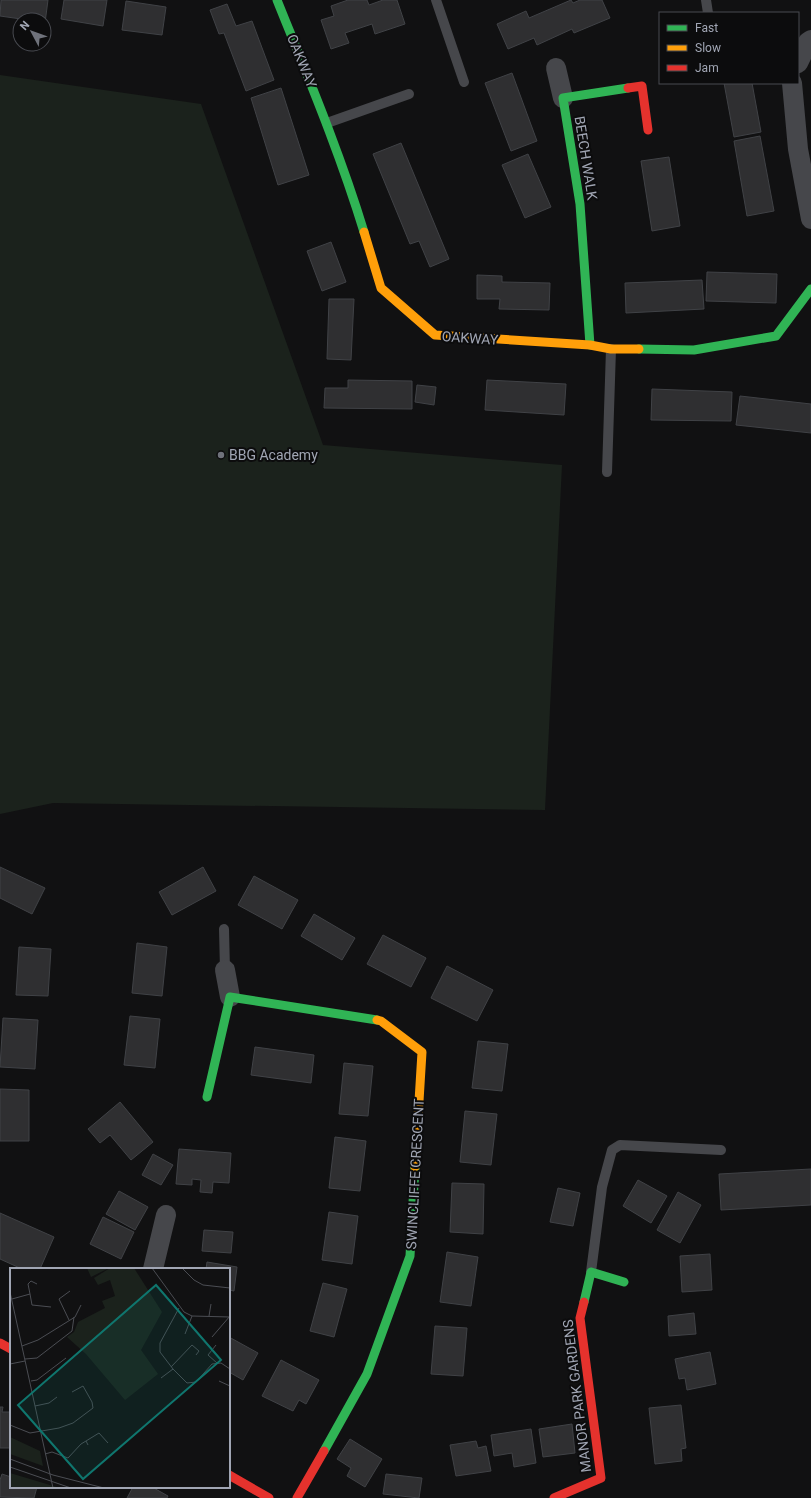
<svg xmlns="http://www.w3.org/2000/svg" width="811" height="1498" viewBox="0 0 811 1498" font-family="Roboto,sans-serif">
  <rect width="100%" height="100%" fill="#111112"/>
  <path fill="#1b221c" d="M0 75 201 104 323 445 562 465 545 810 53 803 0 814Z"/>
  <g fill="#2f2f31" stroke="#404246">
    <path d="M1 0H48L45 23 44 20H28L0 16Z"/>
    <path d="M64 0H107L103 26 61 19Z"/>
    <path d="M348 0H367L369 5 383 0H397L405 24 375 34 372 24 345 33 349 43 331 49 321 20 334 16 331 6Z"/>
    <path d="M571 0 573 3 580 0H602L610 18 574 33 572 29 537 45 534 38 508 49 497 24 526 11 529 18Z"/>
    <path d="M126 1 166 7 162 35 122 30Z"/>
    <path d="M227 4 236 26 252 21 274 80 246 91 224 33 219 34 210 10Z"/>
    <path d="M512 73 537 141 511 151 485 83Z"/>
    <path d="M724 83H752L761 132 734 137Z"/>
    <path d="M281 88 309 175 278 185 251 98Z"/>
    <path d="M760 136 774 211 747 216 734 141Z"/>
    <path d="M401 143 449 259 430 267 419 241 410 244 373 154Z"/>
    <path d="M528 154 551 207 525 218 502 165Z"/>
    <path d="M669 157 680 226 652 231 641 161Z"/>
    <path d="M331 242 346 282 322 291 307 251Z"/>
    <path d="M707 272 777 274 776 303 706 301Z"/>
    <path d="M477 275 502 276V282L550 283 549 310 499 309 500 299H477Z"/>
    <path d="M702 280 704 309 626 313 625 283Z"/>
    <path d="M329 299H354L351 360 327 359Z"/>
    <path d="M348 380 412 381V409L324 408 325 388H348Z"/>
    <path d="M487 380 566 384 564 415 485 410Z"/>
    <path d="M417 385 436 387 434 405 415 402Z"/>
    <path d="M652 389 732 392 731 421 651 420Z"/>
    <path d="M740 396 811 404V433L736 425Z"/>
    <path d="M0 867 45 888 32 914 0 898Z"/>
    <path d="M203 867 216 891 172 915 159 892Z"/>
    <path d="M254 876 298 900 282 929 238 905Z"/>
    <path d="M314 914 355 938 342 960 301 936Z"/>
    <path d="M383 935 426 958 411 987 367 964Z"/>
    <path d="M137 943 167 947 162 996 132 993Z"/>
    <path d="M19 947 51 949 48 996 16 995Z"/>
    <path d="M447 966 493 990 477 1021 431 998Z"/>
    <path d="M130 1016 160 1019 155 1068 124 1065Z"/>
    <path d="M3 1018 38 1020 35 1069 0 1067Z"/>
    <path d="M478 1041 508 1044 502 1091 472 1088Z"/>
    <path d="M255 1047 314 1055 311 1083 251 1075Z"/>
    <path d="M344 1063 373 1066 368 1116 339 1114Z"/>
    <path d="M0 1089 29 1090V1141H0Z"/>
    <path d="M120 1102 153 1142 131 1160 110 1135 100 1143 88 1129Z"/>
    <path d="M465 1111 497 1114 491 1165 460 1162Z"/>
    <path d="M335 1137 366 1141 360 1191 329 1188Z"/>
    <path d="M179 1149 231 1153 229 1183 213 1182 212 1193 200 1192 201 1180 192 1179V1185L176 1184Z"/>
    <path d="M153 1154 173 1165 161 1185 142 1175Z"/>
    <path d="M811 1169V1205L721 1210 719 1174Z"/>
    <path d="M638 1180 667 1196 651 1223 623 1206Z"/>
    <path d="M452 1183 484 1184 483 1234 450 1232Z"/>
    <path d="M558 1188 580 1193 573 1226 550 1222Z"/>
    <path d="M119 1191 148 1207 135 1230 106 1214Z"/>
    <path d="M678 1192 701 1205 680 1243 657 1230Z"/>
    <path d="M329 1212 358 1216 352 1264 322 1260Z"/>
    <path d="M0 1213 54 1237 40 1269H22L0 1259Z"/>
    <path d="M103 1217 134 1232 121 1259 90 1244Z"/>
    <path d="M204 1230 233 1232 231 1253 202 1251Z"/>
    <path d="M447 1252 478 1257 471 1306 440 1302Z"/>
    <path d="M710 1254 712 1290 682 1292 680 1256Z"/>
    <path d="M207 1262 237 1267 234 1291 229 1290V1269H206Z"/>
    <path d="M323 1283 347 1289 334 1337 310 1331Z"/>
    <path d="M694 1313 696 1334 669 1336 668 1316Z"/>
    <path d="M435 1326 467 1328 463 1376 431 1374Z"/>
    <path d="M229 1337 258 1353 243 1380 229 1372Z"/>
    <path d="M710 1352 716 1384 687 1390 685 1378 679 1379 675 1359Z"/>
    <path d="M281 1360 319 1380 306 1404 299 1400 293 1411 262 1396Z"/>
    <path d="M681 1405 686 1448 681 1449 682 1461 655 1464 649 1408Z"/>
    <path d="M0 1407H3L2 1412H11V1448H0Z"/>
    <path d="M572 1424 575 1453 543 1457 539 1429Z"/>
    <path d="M531 1429 536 1463 514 1467 512 1453 494 1456 491 1435Z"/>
    <path d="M350 1439 382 1459 365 1487 347 1476 351 1468 337 1459Z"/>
    <path d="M476 1441 478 1448 486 1446 491 1471 456 1476 450 1445Z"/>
    <path d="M2 1474 11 1477V1487H37L34 1498 0 1497V1480Z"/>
    <path d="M386 1474 422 1478 419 1498 383 1494Z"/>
    <path d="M133 1487H152L168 1496 167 1498H127Z"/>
  </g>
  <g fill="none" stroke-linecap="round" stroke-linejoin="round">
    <g stroke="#46474b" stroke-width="10">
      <path d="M436 0 464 82"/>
      <path d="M706 0 708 13"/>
      <path d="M327 123 409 94"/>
      <path d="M607 472 611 349"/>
      <path d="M224 929 225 970"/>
      <path d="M591 1272 602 1187 612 1150 620 1145 721 1150"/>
    </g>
    <g stroke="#46474b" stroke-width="20">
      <path d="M798 63 808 42 811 40"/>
      <path d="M556 68 563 98"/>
      <path d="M792 83 798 149 811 219"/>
      <path d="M225 970 230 997"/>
      <path d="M153 1269 166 1215"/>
    </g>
    <g stroke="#30b455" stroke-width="9">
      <path d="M277 0C308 77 340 153 364 232"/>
      <path d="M590 345 580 204 563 98 628 88"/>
      <path d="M639 349 694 350 776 336 811 289"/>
      <path d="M207 1097 230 997 377 1020"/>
      <path d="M584 1302 591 1272 624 1282"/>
      <path d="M324 1451 367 1374 410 1256 415 1167"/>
    </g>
    <g stroke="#ff9f0a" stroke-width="9">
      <path d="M364 232 381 288 435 335 590 345 611 349H639"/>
      <path d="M377 1020 381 1021 422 1052 415 1167"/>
    </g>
    <g stroke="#e5322d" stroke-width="9">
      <path d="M628 88 642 86 648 130"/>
      <path d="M0 1343 11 1349"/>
      <path d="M229 1475 269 1498"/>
      <path d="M297 1498 324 1451"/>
      <path d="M554 1498 601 1478 580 1318 584 1302"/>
    </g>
  </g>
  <circle fill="#6f727b" stroke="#0c0c0d" stroke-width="1.5" cx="221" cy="455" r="4"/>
  <g text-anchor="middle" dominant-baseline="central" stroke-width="4" stroke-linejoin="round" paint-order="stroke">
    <g font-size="14" fill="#a1a6b4" stroke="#0c0c0d">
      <text transform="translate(302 61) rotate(68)">OAKWAY</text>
      <text transform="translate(586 158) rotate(81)">BEECH WALK</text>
      <text transform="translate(470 338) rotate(4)">OAKWAY</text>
      <text transform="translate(415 1174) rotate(-87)">SWINCLIFFE CRESCENT</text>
      <text transform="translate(577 1396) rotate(-97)">MANOR PARK GARDENS</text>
    </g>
    <g font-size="14" fill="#a1a6b4" stroke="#0c0c0d" text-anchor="start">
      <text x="229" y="455">BBG Academy</text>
    </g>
  </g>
  <g transform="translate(10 1268)">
    <rect width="220" height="220" fill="#111112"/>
    <path d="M77 0H99L81 9ZM100 0H124L152 44 131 82 148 106 115 132 76 86 57 69 64 64 68 54 95 40 92 33 105 28 100 12 88 17 84 10ZM0 169 30 183 33 198 0 186ZM0 205 50 220H6L0 218Z" fill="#1b221c"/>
    <path fill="none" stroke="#4b4d53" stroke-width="1" d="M142 0 174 44 182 48 220 49M172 0 184 12 193 17 220 20M0 24 43 220M20 26 22 37 41 39M2 31 20 26 18 16 21 13 27 16M169 40 150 75V84L163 101 177 115 186 114 202 96 211 95 220 101M199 48 201 36M59 52 49 31 60 23M175 66 182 48M202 69 220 48M206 77 198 87 207 95M12 78 28 72 65 49 71 37M15 91 27 90 62 63 64 49M0 96 15 93M161 99 182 77 189 83 186 87M151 110 163 101M21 113 27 112 56 90M209 113 220 118M25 138 39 135 47 129M0 157 20 165 49 160 63 155 83 140 82 134 73 118 62 124M76 173 89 165 98 175M35 186 42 184 58 190 71 176 76 173 78 177M0 191 43 207 94 220M0 199 61 220"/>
    <path fill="#0f766e" fill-opacity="0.15" stroke="#0f766e" stroke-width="2" d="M146 17 211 92 73 211 8 137Z"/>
    <rect width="220" height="220" fill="none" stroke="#a1a6b4" stroke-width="2"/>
  </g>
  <rect x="659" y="12" width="140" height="72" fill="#0c0c0d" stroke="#484a50"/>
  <rect x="667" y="25" width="20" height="6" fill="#30b455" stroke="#484a50"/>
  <text x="695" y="32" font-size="12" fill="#a1a6b4">Fast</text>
  <rect x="667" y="45" width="20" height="6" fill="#ff9f0a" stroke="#484a50"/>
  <text x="695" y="52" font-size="12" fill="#a1a6b4">Slow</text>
  <rect x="667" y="65" width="20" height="6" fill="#e5322d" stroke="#484a50"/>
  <text x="695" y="72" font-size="12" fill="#a1a6b4">Jam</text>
  <g transform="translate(32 32) rotate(311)"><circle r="19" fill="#0c0c0d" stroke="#484a50"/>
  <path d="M0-3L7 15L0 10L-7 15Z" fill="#6f727b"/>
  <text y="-6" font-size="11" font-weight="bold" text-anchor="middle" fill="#a1a6b4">N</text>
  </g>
</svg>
